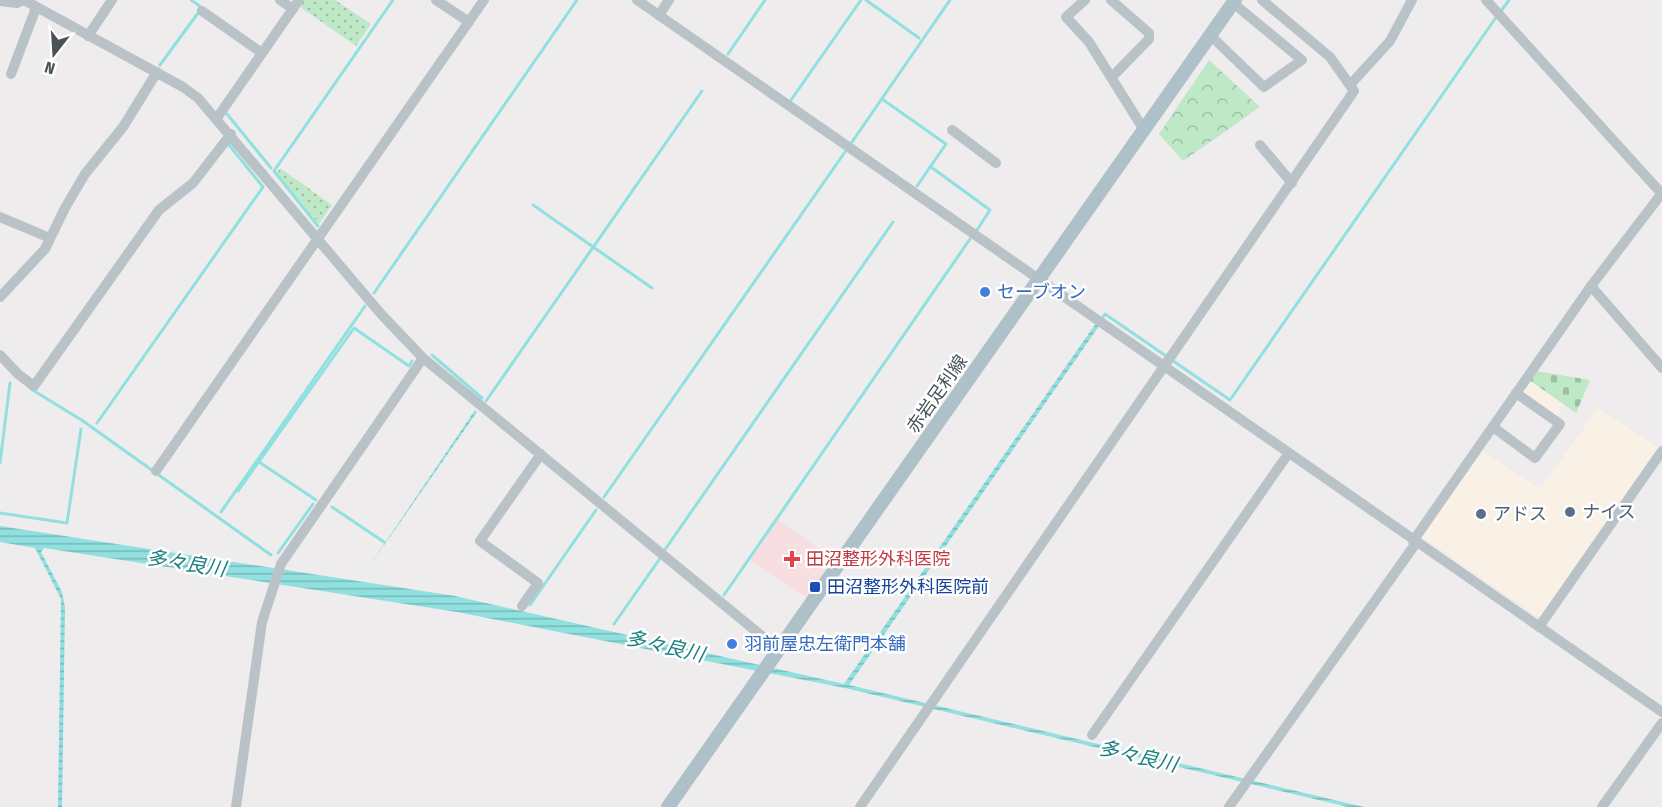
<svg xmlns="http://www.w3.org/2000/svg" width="1662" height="807" viewBox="0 0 1662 807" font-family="'Fira Sans Condensed','Noto Sans JP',sans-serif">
  <defs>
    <pattern id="grass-dots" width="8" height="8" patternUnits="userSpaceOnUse" patternTransform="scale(1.5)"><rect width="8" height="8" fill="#bfe8c6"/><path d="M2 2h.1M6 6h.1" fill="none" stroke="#9dbfa4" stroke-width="1.8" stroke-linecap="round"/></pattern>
    <pattern id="forest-crowns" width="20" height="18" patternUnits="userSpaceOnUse" patternTransform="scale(1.5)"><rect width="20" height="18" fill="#bfe8c6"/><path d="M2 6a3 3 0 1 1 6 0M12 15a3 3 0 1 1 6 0" fill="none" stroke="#9dbfa4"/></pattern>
    <pattern id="cemetery-stones" width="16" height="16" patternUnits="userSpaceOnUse" patternTransform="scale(1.5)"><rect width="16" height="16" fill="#bfe8c6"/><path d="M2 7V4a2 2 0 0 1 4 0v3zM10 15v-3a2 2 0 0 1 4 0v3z" fill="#9dbfa4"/></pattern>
    <pattern id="water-rules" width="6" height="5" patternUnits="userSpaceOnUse" patternTransform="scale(1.5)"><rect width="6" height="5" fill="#91e0e0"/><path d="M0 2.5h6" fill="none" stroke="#78b8b8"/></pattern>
  </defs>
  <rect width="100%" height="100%" fill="#efeced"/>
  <g fill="#f9f0e6">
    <path d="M1528 379 1564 404 1555 420 1520 394Z"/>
    <path d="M1598 408 1659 448 1540 618 1421 536 1481 450 1540 489Z"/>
  </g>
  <path fill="#f7dee1" d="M778 519 833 559 807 598 750 560Z"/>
  <g fill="url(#grass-dots)">
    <path d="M302 0H335L371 24 356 46 299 6Z"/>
    <path d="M280 168 332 205 319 224 277 173Z"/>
  </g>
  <path fill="url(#forest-crowns)" d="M1209 60 1260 107 1183 161 1159 134Z"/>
  <path fill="url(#cemetery-stones)" d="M1536 371 1590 380 1576 413 1528 379Z"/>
  <g fill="url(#water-rules)">
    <path d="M1101 316 1103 318 1097 329 849 685 1364 807H1348L845 688 457 612 44 548 41 552 62 592 65 607 62 807H58L61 599 35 548 0 542V526L455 596 844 684Z"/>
    <path d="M475 410 477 412 364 574Z"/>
  </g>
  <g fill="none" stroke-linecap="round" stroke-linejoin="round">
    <g stroke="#91e0e0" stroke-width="3">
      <path d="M866 0 919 38"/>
      <path d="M1501 11 1509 0"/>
      <path d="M728 54 765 0"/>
      <path d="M160 65 198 13 200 6 191 0"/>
      <path d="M882 99 946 144 917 186"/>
      <path d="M791 100 861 0"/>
      <path d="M227 114 271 168"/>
      <path d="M852 142 950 0"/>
      <path d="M931 167 990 210 977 230"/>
      <path d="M533 205 652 288"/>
      <path d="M318 226 274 171 393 0"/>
      <path d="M374 293 577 0"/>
      <path d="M1101 320 1105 314 1230 400 1497 16"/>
      <path d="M432 355 482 398"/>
      <path d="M31 389 83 421 271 555"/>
      <path d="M486 401 702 91"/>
      <path d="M97 423 263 187 229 145"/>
      <path d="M259 462 316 500"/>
      <path d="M0 463 10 383"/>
      <path d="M237 489 238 491 354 328 409 366 412 361"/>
      <path d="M604 497 845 152"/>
      <path d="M332 507 384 542"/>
      <path d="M221 512 365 306"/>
      <path d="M0 513 67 523 81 429"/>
      <path d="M664 551 893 222"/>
      <path d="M278 553 313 504"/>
      <path d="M724 595 970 239"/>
      <path d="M530 605 596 510"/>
      <path d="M614 624 661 557"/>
    </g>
    <g stroke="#b9c3c7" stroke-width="10">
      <path d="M24 0 183 87 198 98 381 314 423 358 779 650"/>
      <path d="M280 0 293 9"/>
      <path d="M436 0 469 22"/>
      <path d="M637 0 1662 712"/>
      <path d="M1085 0 1066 17 1089 42 1144 130"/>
      <path d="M1111 0 1149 33V39L1112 77"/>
      <path d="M1486 0 1662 194"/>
      <path d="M0 1 17 3 23 0"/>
      <path d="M202 11 262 53"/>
      <path d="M659 15 669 0"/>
      <path d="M88 36 112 0"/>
      <path d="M1211 36 1264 87 1302 60 1233 3"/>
      <path d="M11 74 36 8"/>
      <path d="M1350 85 1390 41 1412 0"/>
      <path d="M217 118 299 0"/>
      <path d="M952 130 996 163"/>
      <path d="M1260 145 1292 183"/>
      <path d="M0 217 50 238"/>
      <path d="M1591 286 1662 368"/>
      <path d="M0 297 45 249 65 208 85 174 123 127 157 72"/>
      <path d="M0 355 18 374 34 386 159 210 193 183 231 134"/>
      <path d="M1493 427 1535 458 1560 424 1516 393"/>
      <path d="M156 471 484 0"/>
      <path d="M1413 541 1591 286 1662 193"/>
      <path d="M522 606 538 583 480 541 541 454"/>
      <path d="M1539 627 1662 451"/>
      <path d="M1092 735 1288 454"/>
      <path d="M236 807 262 622 281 564 423 358"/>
      <path d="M860 807 1354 91 1330 57 1262 0"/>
      <path d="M1229 807 1416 543"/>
      <path d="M1602 807 1662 723"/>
    </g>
    <path stroke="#afc1c8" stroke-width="14" d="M668 807 1235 0"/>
  </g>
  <g fill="#3f7fe0" stroke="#fff" stroke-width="2">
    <circle cx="985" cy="292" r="6"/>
    <circle cx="732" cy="644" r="6"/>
  </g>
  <g fill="#5c6f8a" stroke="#fff" stroke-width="2">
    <circle cx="1570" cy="512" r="6"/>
    <circle cx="1481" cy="514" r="6"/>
  </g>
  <path fill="#e0444e" stroke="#fff" stroke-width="2" d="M789 550h6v6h6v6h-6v6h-6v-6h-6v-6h6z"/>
  <rect fill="#1a4fb4" stroke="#fff" stroke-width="2" x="809" y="581" width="12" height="12" rx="3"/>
  <g text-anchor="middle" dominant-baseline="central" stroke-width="5" stroke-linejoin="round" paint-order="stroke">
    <g font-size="18" fill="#366cbe" stroke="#fff" text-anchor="start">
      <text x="997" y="292">セーブオン</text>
      <text x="744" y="644">羽前屋忠左衛門本舗</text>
    </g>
    <g font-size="18" fill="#475357" stroke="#fff">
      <text transform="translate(937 394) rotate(-55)">赤岩足利線</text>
    </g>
    <g font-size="18" fill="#4e5e75" stroke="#fff" text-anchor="start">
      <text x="1582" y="512">ナイス</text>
      <text x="1493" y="514">アドス</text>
    </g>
    <g font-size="18" fill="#be3a42" stroke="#fff" text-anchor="start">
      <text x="806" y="559">田沼整形外科医院</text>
    </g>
    <g font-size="18" fill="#164399" stroke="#fff" text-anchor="start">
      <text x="827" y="587">田沼整形外科医院前</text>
    </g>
    <g font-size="20" font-style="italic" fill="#1b8080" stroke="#fff">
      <text transform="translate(186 563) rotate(9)">多々良川</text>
      <text transform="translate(665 646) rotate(13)">多々良川</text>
      <text transform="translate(1138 756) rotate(13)">多々良川</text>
    </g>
  </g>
  <g transform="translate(54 54) rotate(197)" stroke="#ffffff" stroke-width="4.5" paint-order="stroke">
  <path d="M0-4.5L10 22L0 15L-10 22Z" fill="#475357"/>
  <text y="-9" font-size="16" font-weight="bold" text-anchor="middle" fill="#475357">N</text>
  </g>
</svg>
